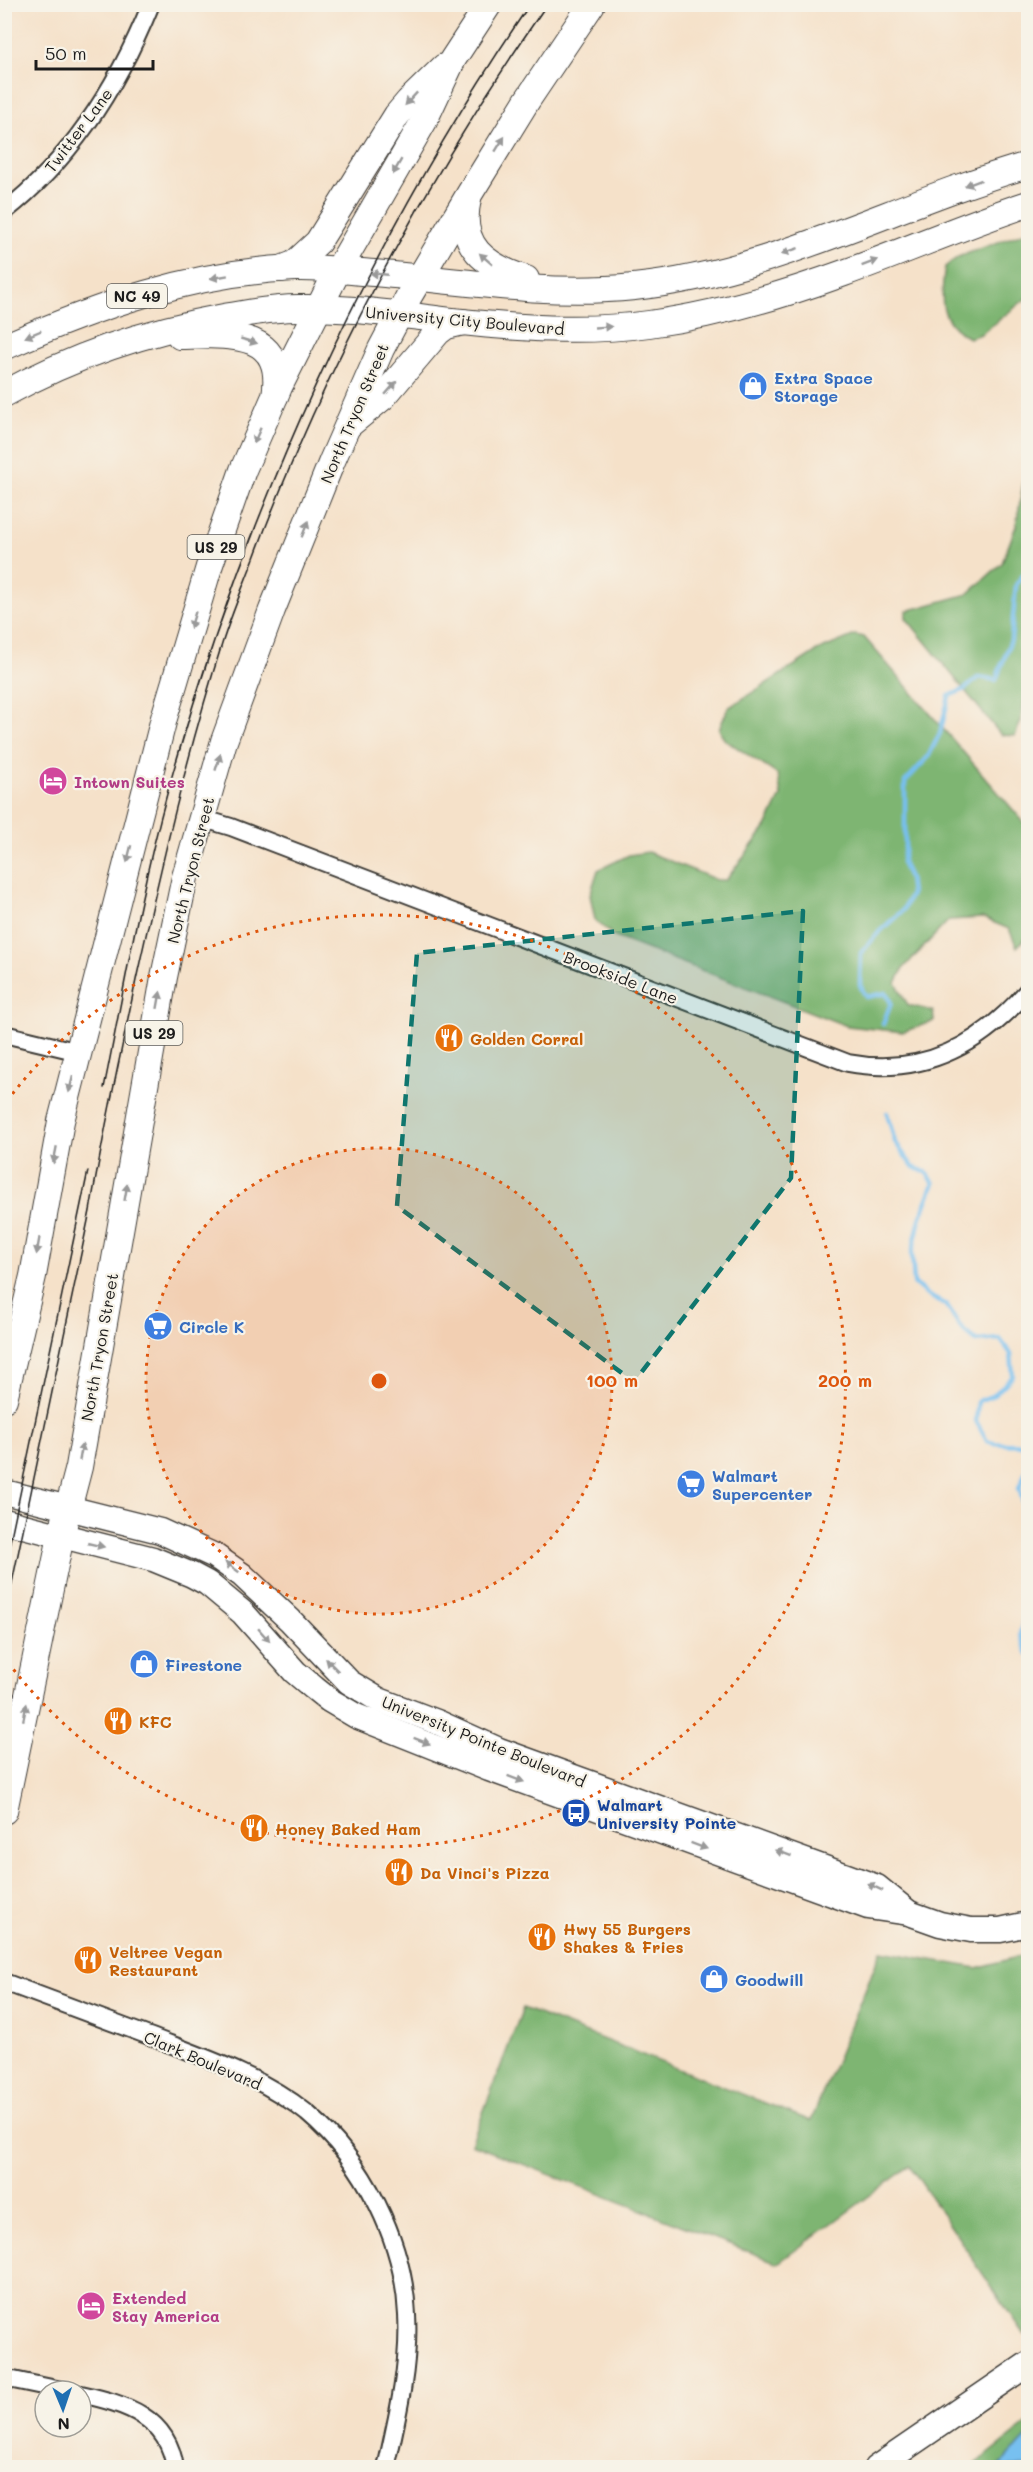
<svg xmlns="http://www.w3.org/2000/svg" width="1033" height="2472" viewBox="0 0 1033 2472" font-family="Mali,sans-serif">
  <rect width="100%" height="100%" fill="#f7f3e8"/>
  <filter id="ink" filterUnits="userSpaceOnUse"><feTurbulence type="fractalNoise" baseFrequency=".0167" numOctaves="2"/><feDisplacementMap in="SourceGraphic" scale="12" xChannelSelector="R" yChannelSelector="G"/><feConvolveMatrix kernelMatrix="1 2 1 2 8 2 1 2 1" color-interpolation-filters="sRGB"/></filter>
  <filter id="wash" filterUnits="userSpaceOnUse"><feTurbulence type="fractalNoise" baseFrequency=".008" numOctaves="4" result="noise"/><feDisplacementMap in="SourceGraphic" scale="24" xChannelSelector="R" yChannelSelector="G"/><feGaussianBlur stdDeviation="1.35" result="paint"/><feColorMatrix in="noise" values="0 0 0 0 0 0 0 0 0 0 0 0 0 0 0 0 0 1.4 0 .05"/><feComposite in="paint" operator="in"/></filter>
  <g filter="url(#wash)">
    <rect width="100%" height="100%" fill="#f5e1c9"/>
    <g fill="#7eb572" stroke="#4d6847" stroke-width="1.5">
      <path d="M1028 231V297L981 334 969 338C938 321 940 298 945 267L958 257Z"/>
      <path d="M1028 453V670L1021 721 1015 736 1001 735 906 618V611L968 594 1002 563 1016 526Z"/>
      <path d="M855 635 864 637 1028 827V936L1017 947 1009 929 983 918 949 920 903 969 896 983 908 1005 933 1011 934 1021 903 1032 847 1026 615 937 595 920 590 895 598 870 629 855 648 852 717 880H726L766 827 781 796 778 775 724 739 719 729 728 708 817 651Z"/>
      <path d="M881 1951 977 1968 1028 1954V2332L1024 2335 910 2166 778 2263 471 2144 523 2008 811 2121Z"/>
      <path d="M1028 2423V2467H972Z"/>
    </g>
    <path fill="#77c0f0" stroke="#4a6e86" stroke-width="1.5" d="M1028 2436V2467H999Z"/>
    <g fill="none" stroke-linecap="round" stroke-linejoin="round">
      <g stroke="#77c0f0" stroke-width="4.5">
        <path d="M883 1024 891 1003 886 993 866 997 860 985 861 953 877 934 903 910 911 894 909 878 902 862 905 848V782L928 757 940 733 949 696 965 689 979 677 996 680 1011 640 1016 585 1028 568"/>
        <path d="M887 1113 895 1142 913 1167 926 1172 934 1183 920 1219 912 1253 914 1283 927 1295 946 1305 962 1329 976 1341 1000 1339 1011 1354 1013 1376 994 1395 978 1401 976 1421 987 1441C1000 1446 1011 1443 1024 1445L1028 1453"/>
        <path d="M1028 1467 1019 1488 1028 1517"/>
        <path d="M1028 1566V1603L1020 1634 1028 1654"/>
      </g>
    </g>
  </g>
  <g filter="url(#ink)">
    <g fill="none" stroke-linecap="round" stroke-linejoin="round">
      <g stroke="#3d3a36" stroke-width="20">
        <g id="street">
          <path d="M4 212C72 159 119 83 151 4"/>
          <path d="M201 818 231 827 848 1063C923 1077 981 1045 1028 990"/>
          <path d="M4 1034 79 1052"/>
          <path d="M4 1982C53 2000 101 2018 149 2036 203 2057 261 2076 307 2113 364 2161 404 2241 407 2315 410 2365 397 2419 386 2468"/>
          <path d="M4 2378 66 2391"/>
          <path d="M81 2394C125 2404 168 2416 175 2468"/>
        </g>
      </g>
      <g stroke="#3d3a36" stroke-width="27">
        <g id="secondary">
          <path d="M4 1492 160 1531 215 1556 242 1575 290 1620 349 1682 379 1700 437 1722 499 1750 877 1887 909 1913"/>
          <path d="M4 1521 153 1559 192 1575 207 1583 243 1613 295 1672 314 1688 329 1700 356 1716 489 1769 868 1907 909 1913 940 1924 971 1930H1000L1028 1924"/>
          <path d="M876 2468 1028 2364"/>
        </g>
      </g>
      <g stroke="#3d3a36" stroke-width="28">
        <g id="primary">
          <path d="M468 199C457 246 485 266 526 279"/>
          <path d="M281 269 294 264 318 242 397 115 409 101 444 67"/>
          <path d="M180 336C226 335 286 328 275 396"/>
          <path d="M4 347C97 306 193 272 295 268 321 267 348 271 374 273 460 281 548 296 634 287 773 273 896 203 1028 165"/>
          <path d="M4 394C73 356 147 331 224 317 249 313 273 308 298 308 350 307 401 315 452 321 517 328 584 333 649 324 716 315 781 296 844 273 906 251 966 224 1028 204"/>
          <path d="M350 424 383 397 438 332 446 326 463 322"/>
          <path d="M4 1399 33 1276 61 1121 164 718 209 567 243 470 279 387 338 270 424 121 453 59 489 4"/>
          <path d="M4 1811 61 1536 79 1467 164 977 185 877 224 741 272 610 332 461 381 349 409 296 470 193 528 99 592 4"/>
        </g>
      </g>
      <use href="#street" stroke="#fff" stroke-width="16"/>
      <use href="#secondary" stroke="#fff" stroke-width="24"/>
      <use href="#primary" stroke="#fff" stroke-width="26"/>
      <g stroke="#1c1c1c" stroke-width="1.5">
        <path d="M104 1088C124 990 140 891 167 794 244 514 366 245 530 4"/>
        <path d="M4 1570 88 1171"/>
        <path d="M4 1621 90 1211C103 1133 120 1057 136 980 161 867 187 754 222 644 231 615 243 587 254 558 327 361 427 177 547 4"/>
      </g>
    </g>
    <defs><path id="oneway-solid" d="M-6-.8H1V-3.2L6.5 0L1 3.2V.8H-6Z" transform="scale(1.5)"/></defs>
    <g fill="#999">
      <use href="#oneway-solid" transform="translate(411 99) rotate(133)"/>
      <use href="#oneway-solid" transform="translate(500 144) rotate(-58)"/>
      <use href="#oneway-solid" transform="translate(397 167) rotate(120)"/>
      <use href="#oneway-solid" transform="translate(973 183) rotate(160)"/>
      <use href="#oneway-solid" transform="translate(790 251) rotate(162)"/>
      <use href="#oneway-solid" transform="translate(486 259) rotate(-139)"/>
      <use href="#oneway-solid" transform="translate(870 263) rotate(-21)"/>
      <use href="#oneway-solid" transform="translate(379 274) rotate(-175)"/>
      <use href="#oneway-solid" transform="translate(219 277) rotate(170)"/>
      <use href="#oneway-solid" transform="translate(603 327) rotate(-3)"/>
      <use href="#oneway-solid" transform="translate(33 334) rotate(157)"/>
      <use href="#oneway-solid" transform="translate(249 341) rotate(16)"/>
      <use href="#oneway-solid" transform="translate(391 388) rotate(-49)"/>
      <use href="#oneway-solid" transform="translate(257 436) rotate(114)"/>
      <use href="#oneway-solid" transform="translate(305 529) rotate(-68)"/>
      <use href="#oneway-solid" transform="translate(193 620) rotate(107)"/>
      <use href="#oneway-solid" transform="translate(218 762) rotate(-73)"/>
      <use href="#oneway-solid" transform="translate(129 854) rotate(104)"/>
      <use href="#oneway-solid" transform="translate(159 1000) rotate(-80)"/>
      <use href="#oneway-solid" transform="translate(71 1084) rotate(104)"/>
      <use href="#oneway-solid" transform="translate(55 1155) rotate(101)"/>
      <use href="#oneway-solid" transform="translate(126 1192) rotate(-80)"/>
      <use href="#oneway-solid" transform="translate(38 1246) rotate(100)"/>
      <use href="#oneway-solid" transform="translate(81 1452) rotate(-80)"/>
      <use href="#oneway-solid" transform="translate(96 1545) rotate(13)"/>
      <use href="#oneway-solid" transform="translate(232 1567) rotate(-144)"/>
      <use href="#oneway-solid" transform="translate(264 1635) rotate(49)"/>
      <use href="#oneway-solid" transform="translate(332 1665) rotate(-135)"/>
      <use href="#oneway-solid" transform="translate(25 1712) rotate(-78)"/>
      <use href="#oneway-solid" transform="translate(422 1741) rotate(21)"/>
      <use href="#oneway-solid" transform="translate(516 1779) rotate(20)"/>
      <use href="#oneway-solid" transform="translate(699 1846) rotate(20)"/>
      <use href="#oneway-solid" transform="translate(783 1853) rotate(-160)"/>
      <use href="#oneway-solid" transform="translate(875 1887) rotate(-155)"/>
    </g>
  </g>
  <path fill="#0f766e" fill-opacity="0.2" stroke="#0f766e" stroke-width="4.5" stroke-dasharray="12 8" stroke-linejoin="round" d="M803 911 791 1178 634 1382 397 1206 417 953Z"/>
  <circle cx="379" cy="1381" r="233" fill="#de560d" fill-opacity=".12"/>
  <g fill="none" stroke="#de560d" stroke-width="3" stroke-dasharray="3 6">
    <circle cx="379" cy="1381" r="233"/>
    <path d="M7 1101A466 466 0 1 1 7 1661"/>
  </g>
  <defs>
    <g id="shop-disc" transform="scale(1.5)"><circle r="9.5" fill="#3f7fe0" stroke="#f7f3e8"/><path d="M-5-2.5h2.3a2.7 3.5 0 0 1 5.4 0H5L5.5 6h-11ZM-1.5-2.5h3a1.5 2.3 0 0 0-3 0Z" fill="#fff"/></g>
    <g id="hotel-disc" transform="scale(1.5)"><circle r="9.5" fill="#d1479c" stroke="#f7f3e8"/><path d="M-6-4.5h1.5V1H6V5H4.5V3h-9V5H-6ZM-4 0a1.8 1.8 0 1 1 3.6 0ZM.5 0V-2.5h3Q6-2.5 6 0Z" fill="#fff"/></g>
    <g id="restaurant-disc" transform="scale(1.5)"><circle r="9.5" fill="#e8710a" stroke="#f7f3e8"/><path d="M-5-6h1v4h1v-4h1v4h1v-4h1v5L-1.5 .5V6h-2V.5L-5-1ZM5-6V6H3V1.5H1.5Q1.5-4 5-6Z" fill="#fff"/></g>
    <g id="supermarket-disc" transform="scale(1.5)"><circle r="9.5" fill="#3f7fe0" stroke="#f7f3e8"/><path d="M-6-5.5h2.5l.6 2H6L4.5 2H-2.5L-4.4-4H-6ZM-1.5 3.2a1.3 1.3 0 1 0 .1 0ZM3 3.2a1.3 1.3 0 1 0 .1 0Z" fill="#fff"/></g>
    <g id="bus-disc" transform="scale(1.5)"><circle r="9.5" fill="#1a4fb4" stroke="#f7f3e8"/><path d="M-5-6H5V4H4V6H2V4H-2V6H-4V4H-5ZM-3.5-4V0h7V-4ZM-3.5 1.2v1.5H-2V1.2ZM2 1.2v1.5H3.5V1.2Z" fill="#fff"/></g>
  </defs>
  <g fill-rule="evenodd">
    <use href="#shop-disc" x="753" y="386"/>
    <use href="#hotel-disc" x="53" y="781"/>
    <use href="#restaurant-disc" x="449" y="1038"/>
    <use href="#supermarket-disc" x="158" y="1326"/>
    <use href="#supermarket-disc" x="691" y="1484"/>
    <use href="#shop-disc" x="144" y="1664"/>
    <use href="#restaurant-disc" x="118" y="1721"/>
    <use href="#bus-disc" x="576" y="1813"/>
    <use href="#restaurant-disc" x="254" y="1828"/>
    <use href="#restaurant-disc" x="399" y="1872"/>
    <use href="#restaurant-disc" x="542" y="1937"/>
    <use href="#restaurant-disc" x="88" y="1960"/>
    <use href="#shop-disc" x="714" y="1979"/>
    <use href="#hotel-disc" x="91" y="2306"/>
  </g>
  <g text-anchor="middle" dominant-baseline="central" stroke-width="4.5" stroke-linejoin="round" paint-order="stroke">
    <g fill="#f7f3e8" stroke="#5e5c59" stroke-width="1.5">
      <rect x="107" y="284" width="60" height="24" rx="4.5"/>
      <rect x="187.5" y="535" width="57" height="24" rx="4.5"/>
      <rect x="125.5" y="1021" width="57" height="24" rx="4.5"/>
    </g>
    <g font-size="15" font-weight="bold" fill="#1c1c1c">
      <text x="137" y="296">NC 49</text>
      <text x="216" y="547">US 29</text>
      <text x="154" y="1033">US 29</text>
    </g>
    <g font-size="16" fill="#1c1c1c" stroke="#f7f3e8">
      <text transform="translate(78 130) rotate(-53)">Twitter Lane</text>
      <text transform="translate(465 320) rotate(5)">University City Boulevard</text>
      <text transform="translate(354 413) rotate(-67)">North Tryon Street</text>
      <text transform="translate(190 870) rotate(-76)">North Tryon Street</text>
      <text transform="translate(621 977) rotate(21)">Brookside Lane</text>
      <text transform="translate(99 1347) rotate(-80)">North Tryon Street</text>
      <text transform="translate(484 1741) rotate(22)">University Pointe Boulevard</text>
      <text transform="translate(203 2060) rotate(23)">Clark Boulevard</text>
    </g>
    <g font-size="16" font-weight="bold" fill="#366cbe" stroke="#f7f3e8" text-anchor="start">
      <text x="774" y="377">Extra Space<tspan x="774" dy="18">Storage</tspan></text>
      <text x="179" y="1326">Circle K</text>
      <text x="712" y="1475">Walmart<tspan x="712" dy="18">Supercenter</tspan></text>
      <text x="165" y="1664">Firestone</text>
      <text x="735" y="1979">Goodwill</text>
    </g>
    <g font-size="16" font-weight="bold" fill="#b23c85" stroke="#f7f3e8" text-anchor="start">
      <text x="74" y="781">Intown Suites</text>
      <text x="112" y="2297">Extended<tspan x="112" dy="18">Stay America</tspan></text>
    </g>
    <g font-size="16" font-weight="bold" fill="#c56008" stroke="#f7f3e8" text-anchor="start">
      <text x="470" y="1038">Golden Corral</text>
      <text x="139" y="1721">KFC</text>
      <text x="275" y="1828">Honey Baked Ham</text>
      <text x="420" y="1872">Da Vinci's Pizza</text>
      <text x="563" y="1928">Hwy 55 Burgers<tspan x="563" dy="18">Shakes &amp; Fries</tspan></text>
      <text x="109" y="1951">Veltree Vegan<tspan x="109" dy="18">Restaurant</tspan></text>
    </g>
    <g font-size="16" font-weight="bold" fill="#164399" stroke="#f7f3e8" text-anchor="start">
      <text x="597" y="1804">Walmart<tspan x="597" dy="18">University Pointe</tspan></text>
    </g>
  </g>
  <circle cx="379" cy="1381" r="9" fill="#de560d" stroke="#f7f3e8" stroke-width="3"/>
  <g font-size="18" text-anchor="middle" font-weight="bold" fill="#de560d" stroke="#f7f3e8" stroke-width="4.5" stroke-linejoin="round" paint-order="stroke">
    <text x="612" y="1387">100 m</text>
    <text x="845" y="1387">200 m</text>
  </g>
  <rect width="1033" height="2472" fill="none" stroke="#f7f3e8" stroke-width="24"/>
  <g transform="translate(63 2409) rotate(178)"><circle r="28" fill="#f7f3e8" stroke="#9f9d96" stroke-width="1.5"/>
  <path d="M0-4.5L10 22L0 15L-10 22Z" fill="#1f6fb2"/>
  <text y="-9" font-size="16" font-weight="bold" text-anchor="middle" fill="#1c1c1c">N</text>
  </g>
  <path d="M36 60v9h117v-9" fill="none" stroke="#1c1c1c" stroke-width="3"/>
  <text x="45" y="60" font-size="18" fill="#1c1c1c" stroke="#f7f3e8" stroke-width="4.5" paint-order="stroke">50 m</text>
</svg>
